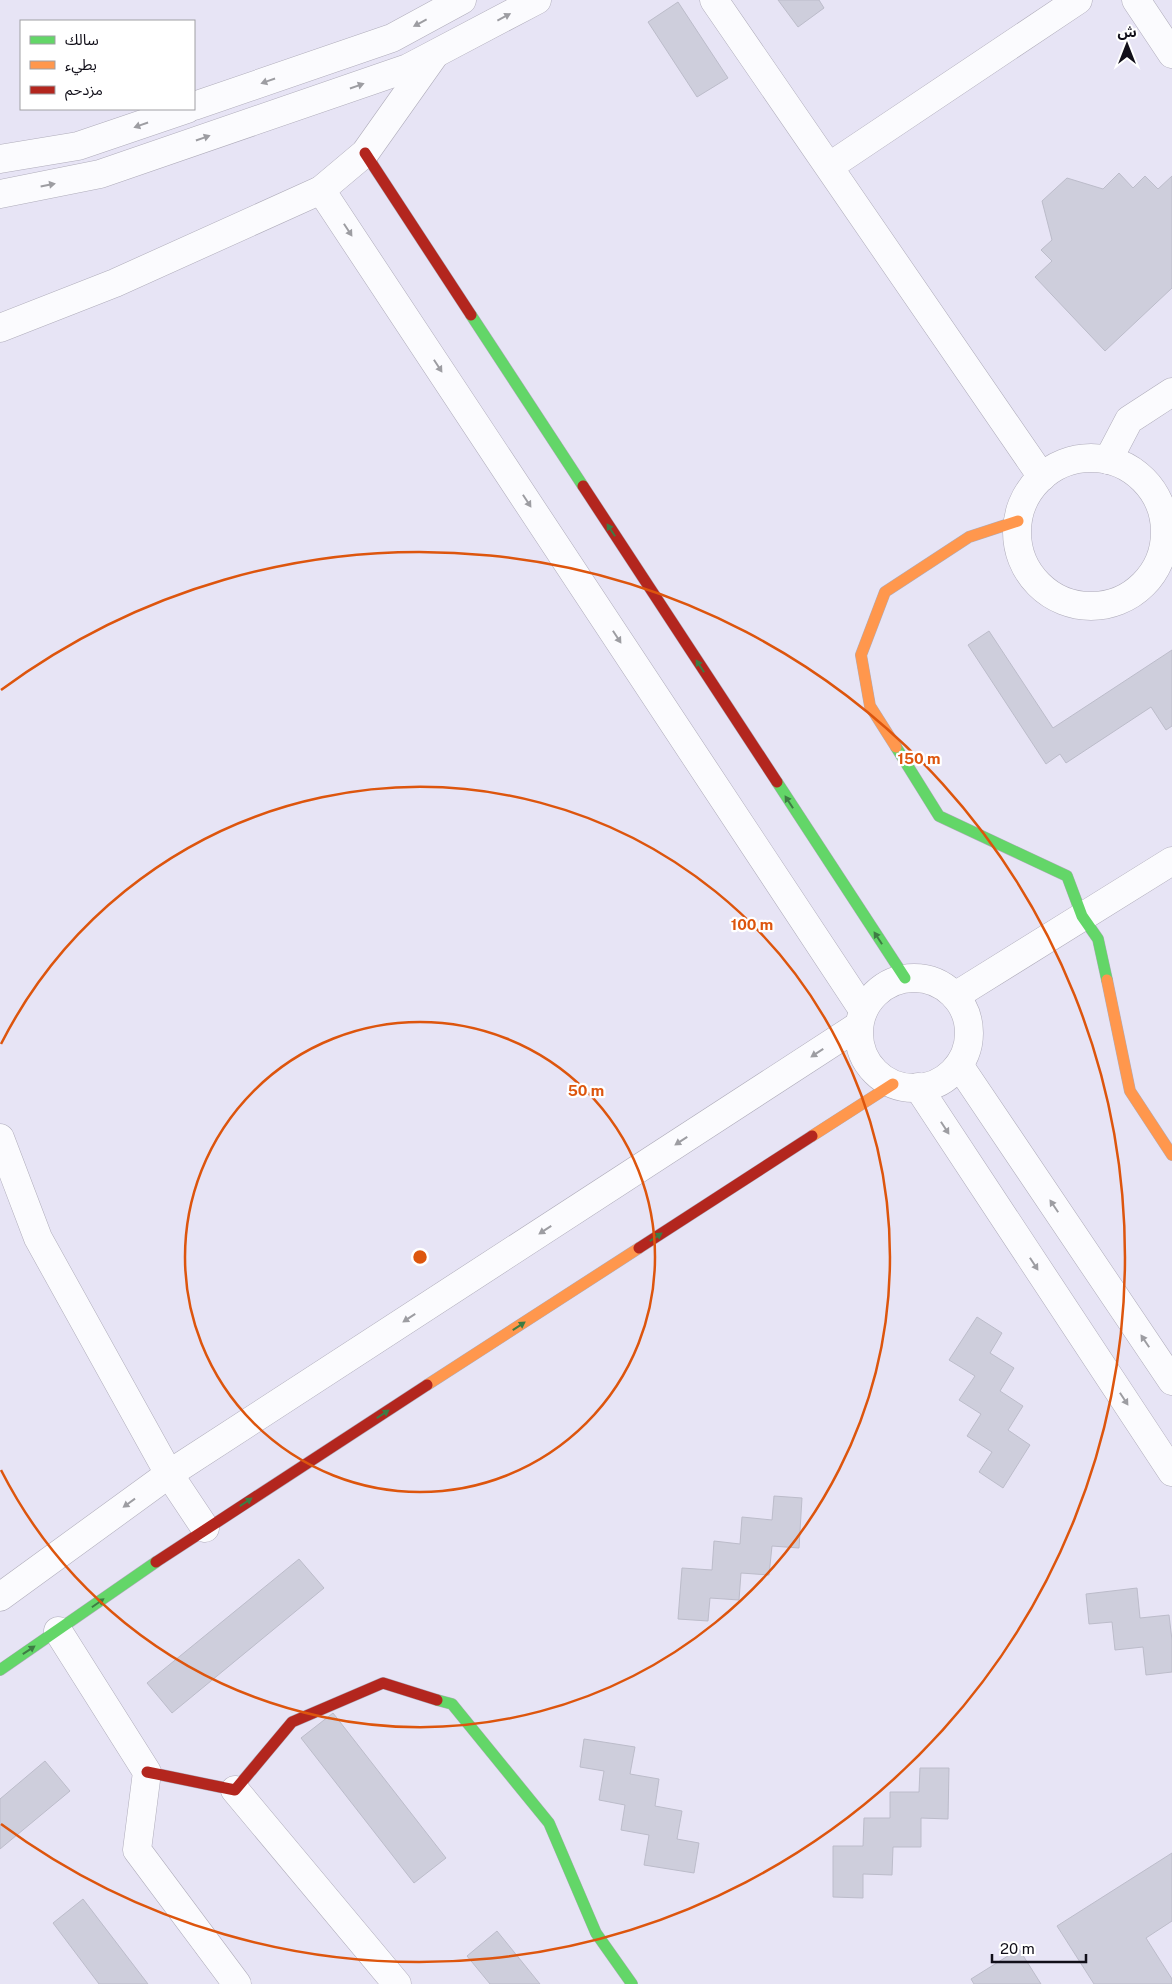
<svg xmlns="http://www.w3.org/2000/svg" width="1172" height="1984" viewBox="0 0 1172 1984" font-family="'Public Sans','Noto Sans Arabic',sans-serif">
  <rect width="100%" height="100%" fill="#e7e4f5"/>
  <g fill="#cecedc" stroke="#bcbcca">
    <path d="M778 0H819L824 8 798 27Z"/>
    <path d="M678 2 728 78 697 97 648 22Z"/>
    <path d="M1119 173 1133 188 1145 176 1158 189 1172 176V288L1105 351 1035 277 1052 261 1041 250 1052 240 1042 201 1067 178 1103 189Z"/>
    <path d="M989 631 1053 728 1172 650V726L1166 730 1151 707 1066 763 1060 754 1046 764 968 645Z"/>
    <path d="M977 1317 1002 1333 990 1353 1014 1368 1000 1391 1023 1406 1008 1430 1030 1445 1003 1488 979 1472 992 1452 967 1436 981 1414 959 1400 975 1376 949 1360Z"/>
    <path d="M774 1496 802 1498 799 1548 772 1546 769 1575 741 1573 739 1600 710 1598 708 1621 678 1619 682 1568 712 1570 714 1541 740 1544 742 1517 772 1520Z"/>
    <path d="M299 1559 324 1588 172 1713 147 1683Z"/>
    <path d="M1137 1588 1140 1618 1169 1615 1172 1640V1672L1146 1675 1143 1647 1115 1650 1112 1622 1089 1624 1086 1594Z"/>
    <path d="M333 1713 446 1858 414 1883 301 1738Z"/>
    <path d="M584 1739 635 1747 630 1774 659 1779 655 1806 682 1811 677 1839 699 1843 694 1873 644 1865 649 1835 621 1830 625 1805 599 1800 604 1771 580 1767Z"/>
    <path d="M45 1761 70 1791 0 1849V1799Z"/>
    <path d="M920 1768H949L948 1819 921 1818V1847H893L892 1875 863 1874V1898L833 1897V1846H863L864 1818H890V1792H919Z"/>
    <path d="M1172 1853V1921L1146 1938 1172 1979V1984H1094L1057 1926Z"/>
    <path d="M83 1899 148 1984H99L53 1923Z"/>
    <path d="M497 1931 540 1984H490L467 1956Z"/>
    <path d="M1019 1949 1041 1984H974L971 1979Z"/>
  </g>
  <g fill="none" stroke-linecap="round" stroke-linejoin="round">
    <g stroke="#afacba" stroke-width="29">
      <g id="street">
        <path d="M714 0 1042 477"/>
        <path d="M1136 0 1172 54"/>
        <path d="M194 106 392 38 462 0"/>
        <path d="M0 159 78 146 187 109"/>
        <path d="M830 166 1078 0"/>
        <path d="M321 190 863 1010"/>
        <path d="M0 194 100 174 408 68 537 0"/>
        <path d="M0 328 115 283 321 190 365 153 433 57"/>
        <circle cx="1091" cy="532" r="74"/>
        <path d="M1108 460 1129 420 1172 392"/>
        <circle cx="914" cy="1033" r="55"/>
        <path d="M955 996 1172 861"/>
        <path d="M959 1065 1172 1381"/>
        <path d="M918 1087 1172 1472"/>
        <path d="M0 1138 38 1238 169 1474 205 1528"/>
        <path d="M0 1597 169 1474 858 1026"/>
        <path d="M58 1631 147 1772 137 1850 237 1984"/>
        <path d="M235 1790 397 1984"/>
      </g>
    </g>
    <g stroke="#afacba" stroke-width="12">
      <g id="fast">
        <path d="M471 315 583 486"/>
        <path d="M896 747 939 816 1067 876 1082 916 1098 939 1107 980"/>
        <path d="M777 782 905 978"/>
        <path d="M0 1670 156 1562"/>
        <path d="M437 1700 452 1704 549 1823 596 1933 632 1984"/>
      </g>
    </g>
    <g stroke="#afacba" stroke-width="12">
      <g id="slow">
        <path d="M896 747 870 706 861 655 885 592 969 537 1018 521"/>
        <path d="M1107 980 1130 1091 1172 1155"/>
        <path d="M812 1136 893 1084"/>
        <path d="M427 1385 639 1248"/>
      </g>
    </g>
    <g stroke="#afacba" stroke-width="12">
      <g id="jam">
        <path d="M365 153 471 315"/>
        <path d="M583 486 777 782"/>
        <path d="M639 1248 812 1136"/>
        <path d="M156 1562 427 1385"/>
        <path d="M147 1772 235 1790 292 1722 383 1683 437 1700"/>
      </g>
    </g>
    <use href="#street" stroke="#fbfbfe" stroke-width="28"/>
    <use href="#fast" stroke="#63d668" stroke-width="11"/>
    <use href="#slow" stroke="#ff974d" stroke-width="11"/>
    <use href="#jam" stroke="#b3261e" stroke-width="11"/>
  </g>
  <defs><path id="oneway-solid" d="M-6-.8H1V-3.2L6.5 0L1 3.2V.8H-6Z" transform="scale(1.25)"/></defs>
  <g fill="#9d9da2">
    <use href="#oneway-solid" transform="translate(504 17) rotate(-28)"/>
    <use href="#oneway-solid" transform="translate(420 23) rotate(152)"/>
    <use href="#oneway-solid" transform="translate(268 81) rotate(161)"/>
    <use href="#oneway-solid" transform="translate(357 86) rotate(-19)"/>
    <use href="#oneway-solid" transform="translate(141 125) rotate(161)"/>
    <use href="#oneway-solid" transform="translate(203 138) rotate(-19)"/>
    <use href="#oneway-solid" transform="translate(48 185) rotate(-11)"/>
    <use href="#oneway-solid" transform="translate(348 230) rotate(57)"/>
    <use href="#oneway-solid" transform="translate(438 366) rotate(57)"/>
    <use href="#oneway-solid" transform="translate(527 501) rotate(57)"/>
    <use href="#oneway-solid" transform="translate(617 637) rotate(57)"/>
    <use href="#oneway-solid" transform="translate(817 1053) rotate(147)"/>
    <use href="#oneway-solid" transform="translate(945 1128) rotate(57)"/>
    <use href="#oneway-solid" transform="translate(681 1141) rotate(147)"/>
    <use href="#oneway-solid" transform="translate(1054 1206) rotate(-124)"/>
    <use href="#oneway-solid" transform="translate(545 1230) rotate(147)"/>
    <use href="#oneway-solid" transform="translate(1034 1264) rotate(57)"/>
    <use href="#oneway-solid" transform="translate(409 1318) rotate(147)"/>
    <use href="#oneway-solid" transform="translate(1145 1341) rotate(-124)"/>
    <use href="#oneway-solid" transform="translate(1124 1399) rotate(57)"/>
    <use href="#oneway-solid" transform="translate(129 1503) rotate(144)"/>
  </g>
  <g fill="#3e7c44">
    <use href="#oneway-solid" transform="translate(611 530) rotate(-123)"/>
    <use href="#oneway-solid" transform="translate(700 666) rotate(-123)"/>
    <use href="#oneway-solid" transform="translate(789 802) rotate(-123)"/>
    <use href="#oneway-solid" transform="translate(878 938) rotate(-123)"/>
    <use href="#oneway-solid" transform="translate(656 1237) rotate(-33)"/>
    <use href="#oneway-solid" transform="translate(519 1326) rotate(-33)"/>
    <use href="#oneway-solid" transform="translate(383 1414) rotate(-33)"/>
    <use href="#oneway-solid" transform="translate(246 1502) rotate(-33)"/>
    <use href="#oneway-solid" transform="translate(98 1603) rotate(-35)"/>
    <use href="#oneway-solid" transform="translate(29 1650) rotate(-34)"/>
  </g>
  <g fill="none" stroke="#dd550d" stroke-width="2.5">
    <circle cx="420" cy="1257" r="235"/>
    <path d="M1 1044A470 470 0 1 1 1 1470"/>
    <path d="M1 690A705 705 0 1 1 1 1824"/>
  </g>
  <circle cx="420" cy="1257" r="8" fill="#dd550d" stroke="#fff" stroke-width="2.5"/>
  <g font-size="15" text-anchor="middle" font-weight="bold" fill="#dd550d" stroke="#fff" stroke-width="4.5" stroke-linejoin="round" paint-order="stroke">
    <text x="919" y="764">150 m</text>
    <text x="752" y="930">100 m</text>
    <text x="586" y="1096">50 m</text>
  </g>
  <rect x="20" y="20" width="175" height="90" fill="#ffffff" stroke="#a09fa3"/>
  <rect x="30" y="36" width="25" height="8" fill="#63d668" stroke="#a09fa3"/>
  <text x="65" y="45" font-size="15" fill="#110f19">سالك</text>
  <rect x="30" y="61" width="25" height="8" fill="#ff974d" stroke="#a09fa3"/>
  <text x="65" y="70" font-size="15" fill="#110f19">بطيء</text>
  <rect x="30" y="86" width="25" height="8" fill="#b3261e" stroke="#a09fa3"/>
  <text x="65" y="95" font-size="15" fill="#110f19">مزدحم</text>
  <g transform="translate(1127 45)" stroke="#ffffff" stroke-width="4" paint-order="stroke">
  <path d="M0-4L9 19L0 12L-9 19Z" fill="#110f19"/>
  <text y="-8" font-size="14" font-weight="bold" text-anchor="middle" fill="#110f19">ش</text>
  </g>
  <path d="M992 1954v8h94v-8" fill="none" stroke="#110f19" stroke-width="2.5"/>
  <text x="1000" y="1954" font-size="15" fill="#110f19" stroke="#ffffff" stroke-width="4" paint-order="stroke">20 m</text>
</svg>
